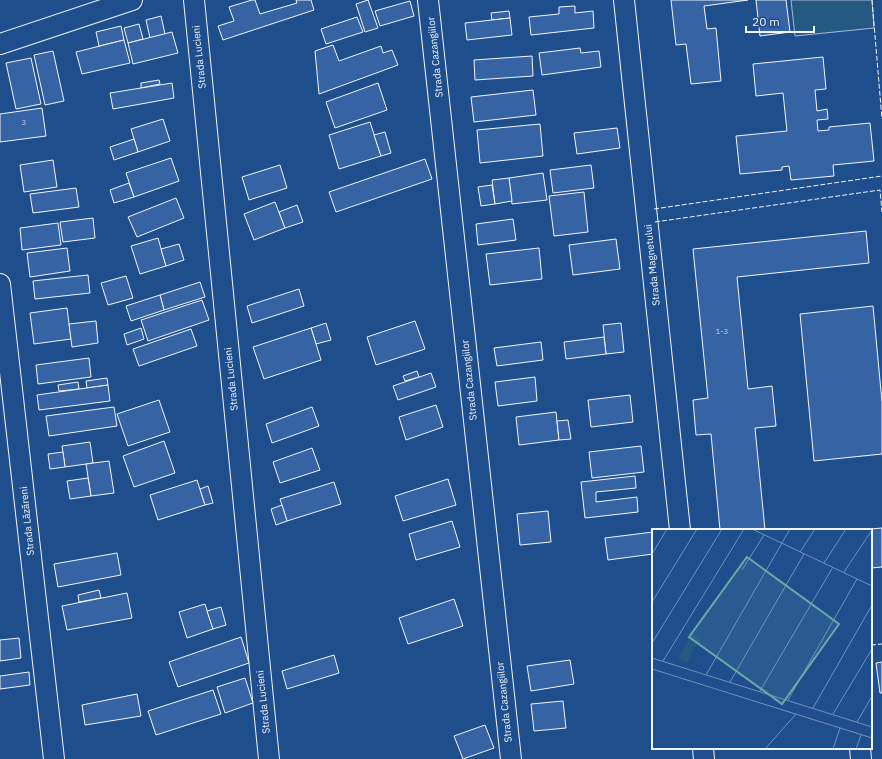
<svg xmlns="http://www.w3.org/2000/svg" width="882" height="759" viewBox="0 0 882 759" font-family="'IBM Plex Sans',sans-serif">
  <rect width="100%" height="100%" fill="#1f4e8c"/>
  <path fill="#245a82" stroke="#a8bbd7" d="M791 0H872L874 28 795 36Z"/>
  <g fill="#3563a3" stroke="#f2f6ff">
    <path d="M252 0H255L260 14 297 3 296 0H311L314 10 223 40 218 26 234 21 229 7Z"/>
    <path d="M368 0 378 28 365 32 356 4Z"/>
    <path d="M671 0H748L704 6 707 29 716 28 721 81 691 84 686 44 676 45Z"/>
    <path d="M756 0H786L790 32 760 36Z"/>
    <path d="M410 1 414 16 380 26 375 11Z"/>
    <path d="M575 6V13L593 11 594 28 531 35 529 17 559 14V7Z"/>
    <path d="M509 11 510 18 492 20 491 13Z"/>
    <path d="M161 16 165 34 150 38 146 20Z"/>
    <path d="M357 17 363 32 326 44 321 29Z"/>
    <path d="M510 18 512 35 467 40 465 23Z"/>
    <path d="M139 24 143 39 128 43 124 28Z"/>
    <path d="M121 26 124 40 99 46 96 32Z"/>
    <path d="M172 32 178 53 133 64 128 43Z"/>
    <path d="M124 40 130 63 82 74 76 52Z"/>
    <path d="M333 45 339 61 381 46 383 53 392 50 398 65 319 94 315 51Z"/>
    <path d="M580 48 581 53 599 51 601 67 542 75 539 53Z"/>
    <path d="M53 51 64 101 45 105 34 55Z"/>
    <path d="M532 56 533 76 475 80 474 60Z"/>
    <path d="M823 57 826 89 815 90 817 111 827 109 828 119 817 120 818 131 829 130V127L870 123 874 161 833 165 834 176 791 180 789 166 782 167V170L740 174 736 136 787 131 783 93 756 96 753 64Z"/>
    <path d="M31 58 41 104 16 109 6 63Z"/>
    <path d="M159 80 160 84 141 88V83Z"/>
    <path d="M172 83 174 98 113 109 110 93Z"/>
    <path d="M378 83 387 110 335 128 326 102Z"/>
    <path d="M533 90 536 115 474 122 471 97Z"/>
    <path d="M42 108 46 136 0 142V114Z"/>
    <path d="M163 119 170 141 138 152 131 129Z"/>
    <path d="M370 122 381 156 339 169 329 135Z"/>
    <path d="M540 124 543 156 480 163 477 130Z"/>
    <path d="M617 128 620 148 577 154 574 133Z"/>
    <path d="M385 132 391 153 381 156 374 135Z"/>
    <path d="M134 139 138 152 114 160 110 147Z"/>
    <path d="M171 158 179 181 134 197 126 173Z"/>
    <path d="M425 159 432 179 336 212 329 192Z"/>
    <path d="M53 160 57 187 24 192 20 165Z"/>
    <path d="M280 165 287 188 249 200 242 177Z"/>
    <path d="M591 165 594 188 553 193 550 170Z"/>
    <path d="M543 173 547 200 512 204 509 178Z"/>
    <path d="M509 178 512 201 495 204 492 180Z"/>
    <path d="M129 183 134 197 114 203 110 190Z"/>
    <path d="M492 185 495 204 481 206 478 187Z"/>
    <path d="M76 188 79 207 33 213 30 194Z"/>
    <path d="M584 192 588 232 554 236 549 196Z"/>
    <path d="M176 198 184 218 137 237 128 217Z"/>
    <path d="M275 202 285 228 254 240 244 214Z"/>
    <path d="M297 205 303 222 285 228 279 212Z"/>
    <path d="M93 218 95 238 63 242 60 222Z"/>
    <path d="M513 219 516 240 478 245 476 224Z"/>
    <path d="M58 223 61 245 22 250 20 228Z"/>
    <path d="M866 231 869 263 737 277 748 389 772 386 776 426 755 428 765 530H720L711 434 696 435 693 400 708 398 693 249Z"/>
    <path d="M158 238 166 266 140 274 131 246Z"/>
    <path d="M616 239 620 269 573 275 569 245Z"/>
    <path d="M179 244 184 260 166 266 161 249Z"/>
    <path d="M67 248 70 271 30 277 27 253Z"/>
    <path d="M539 248 542 279 490 285 486 254Z"/>
    <path d="M88 275 90 293 35 299 33 281Z"/>
    <path d="M126 276 133 298 108 305 101 283Z"/>
    <path d="M200 282 205 297 164 310 160 295Z"/>
    <path d="M299 289 304 306 252 323 247 306Z"/>
    <path d="M160 295 164 310 131 321 126 306Z"/>
    <path d="M202 300 209 320 148 341 141 320Z"/>
    <path d="M873 306 882 402V454L814 461 800 314Z"/>
    <path d="M67 308 71 339 34 344 30 313Z"/>
    <path d="M96 321 98 343 72 347 69 324Z"/>
    <path d="M415 321 425 349 376 365 367 337Z"/>
    <path d="M326 323 331 340 316 344 311 328Z"/>
    <path d="M621 323 624 352 606 354 603 325Z"/>
    <path d="M141 328 144 339 127 345 124 334Z"/>
    <path d="M311 328 321 360 264 379 253 347Z"/>
    <path d="M191 329 197 346 139 366 133 349Z"/>
    <path d="M604 337 606 354 566 359 564 342Z"/>
    <path d="M541 342 543 360 497 366 494 348Z"/>
    <path d="M89 358 91 377 38 384 36 365Z"/>
    <path d="M417 371 419 377 405 381 403 376Z"/>
    <path d="M431 373 436 387 398 400 393 386Z"/>
    <path d="M535 377 537 401 498 406 495 382Z"/>
    <path d="M107 378 108 385 87 388 86 381Z"/>
    <path d="M78 382 79 389 59 391 58 385Z"/>
    <path d="M108 385 110 401 39 410 37 395Z"/>
    <path d="M630 395 633 422 591 427 588 400Z"/>
    <path d="M159 400 170 432 128 446 117 414Z"/>
    <path d="M436 405 443 427 406 440 399 417Z"/>
    <path d="M114 407 117 426 49 436 46 416Z"/>
    <path d="M312 407 319 426 272 443 266 424Z"/>
    <path d="M556 412 559 440 519 445 516 417Z"/>
    <path d="M568 420 571 439 559 440 557 421Z"/>
    <path d="M164 441 175 473 134 487 123 456Z"/>
    <path d="M90 442 93 463 65 467 62 446Z"/>
    <path d="M641 446 644 472 592 478 589 452Z"/>
    <path d="M312 448 320 470 280 483 273 462Z"/>
    <path d="M63 452 65 467 50 469 48 454Z"/>
    <path d="M109 461 114 493 91 496 86 464Z"/>
    <path d="M635 476 636 488 596 492V502L637 497 638 512 585 518 581 482Z"/>
    <path d="M88 478 91 496 70 499 67 481Z"/>
    <path d="M448 479 456 505 403 521 395 496Z"/>
    <path d="M197 480 205 505 158 520 150 495Z"/>
    <path d="M334 482 341 504 287 521 280 499Z"/>
    <path d="M208 486 213 503 205 505 200 489Z"/>
    <path d="M282 505 287 521 276 525 271 509Z"/>
    <path d="M548 511 551 542 520 545 517 514Z"/>
    <path d="M452 521 460 547 416 560 409 534Z"/>
    <path d="M882 528V567L871 568V530H860Z"/>
    <path d="M653 532V554L608 560 605 538Z"/>
    <path d="M117 553 121 575 58 587 54 564Z"/>
    <path d="M99 590 101 598 79 602 78 595Z"/>
    <path d="M127 593 132 618 67 630 62 606Z"/>
    <path d="M454 599 463 626 408 644 399 618Z"/>
    <path d="M205 604 213 629 187 638 179 612Z"/>
    <path d="M221 607 226 625 213 629 207 611Z"/>
    <path d="M241 637 249 663 178 687 169 662Z"/>
    <path d="M19 638 21 658 0 661V640Z"/>
    <path d="M334 655 339 673 287 689 282 671Z"/>
    <path d="M570 660 574 684 531 691 527 666Z"/>
    <path d="M882 662V693H880L876 663Z"/>
    <path d="M29 672 30 685 0 689V676Z"/>
    <path d="M245 678 253 703 225 713 217 687Z"/>
    <path d="M213 690 221 714 156 735 148 711Z"/>
    <path d="M137 694 141 716 85 725 82 705Z"/>
    <path d="M563 701 566 728 534 731 531 704Z"/>
    <path d="M485 725 494 748 463 759 454 736Z"/>
  </g>
  <g fill="none" stroke-linecap="round" stroke-linejoin="round">
    <g stroke="#f2f6ff" stroke-width="22">
      <g id="minor">
        <path d="M194 0 269 759"/>
        <path d="M428 0 511 759"/>
        <path d="M624 0 680 530"/>
        <path d="M0 44 132 0"/>
        <path d="M0 284 54 759"/>
        <path d="M703 748 704 759"/>
        <path d="M860 748 861 759"/>
      </g>
    </g>
    <use href="#minor" stroke="#1f4e8c" stroke-width="20"/>
    <g stroke="#f2f6ff" stroke-width="1" stroke-dasharray="5 2" stroke-linecap="butt">
      <path d="M872 0 882 119"/>
      <path d="M654 209 882 176"/>
      <path d="M655 222 880 190 882 212"/>
      <path d="M871 645 882 644"/>
    </g>
  </g>
  <g text-anchor="middle" dominant-baseline="central" stroke-width="3" stroke-linejoin="round" paint-order="stroke">
    <g font-size="8" fill="#c3d1e8">
      <text x="24" y="122">3</text>
      <text x="722" y="331">1-3</text>
    </g>
    <g font-size="10" fill="#f2f6ff" stroke="#1f4e8c">
      <text transform="translate(199 57) rotate(-96)">Strada Lucieni</text>
      <text transform="translate(435 57) rotate(-96)">Strada Cazangiilor</text>
      <text transform="translate(652 265) rotate(-96)">Strada Magnetului</text>
      <text transform="translate(231 379) rotate(-96)">Strada Lucieni</text>
      <text transform="translate(469 380) rotate(-96)">Strada Cazangiilor</text>
      <text transform="translate(27 521) rotate(-96)">Strada Lăzăreni</text>
      <text transform="translate(263 702) rotate(-96)">Strada Lucieni</text>
      <text transform="translate(504 702) rotate(-96)">Strada Cazangiilor</text>
    </g>
  </g>
  <g transform="translate(652 529)">
    <rect width="220" height="220" fill="#1f4e8c"/>
    <path d="M40 105 49 111 41 121 36 134 26 129Z" fill="#245a82"/>
    <path fill="none" stroke="#7391ba" stroke-width="1" d="M100 0 220 57M148 23 163 0M0 25 15 0M172 34 194 0M90 41 112 6M192 43 220 1M0 73 45 0M0 114 70 0M0 129 220 198M11 132 92 0M0 140 220 209M54 146 138 0M78 153 152 25M108 162 181 38M136 171 205 50M161 179 220 76M181 185 220 120M205 193 220 167M113 220 144 185M181 220 188 199M204 220 209 206"/>
    <path fill="#6aa9a8" fill-opacity="0.15" stroke="#6aa9a8" stroke-width="2" d="M95 28 187 95 130 175 37 108Z"/>
    <rect width="220" height="220" fill="none" stroke="#f2f6ff" stroke-width="2"/>
  </g>
  <path d="M746 26v6h68v-6" fill="none" stroke="#f2f6ff" stroke-width="2"/>
  <text x="752" y="26" font-size="12" fill="#f2f6ff" stroke="#1f4e8c" stroke-width="3" paint-order="stroke">20 m</text>
</svg>
